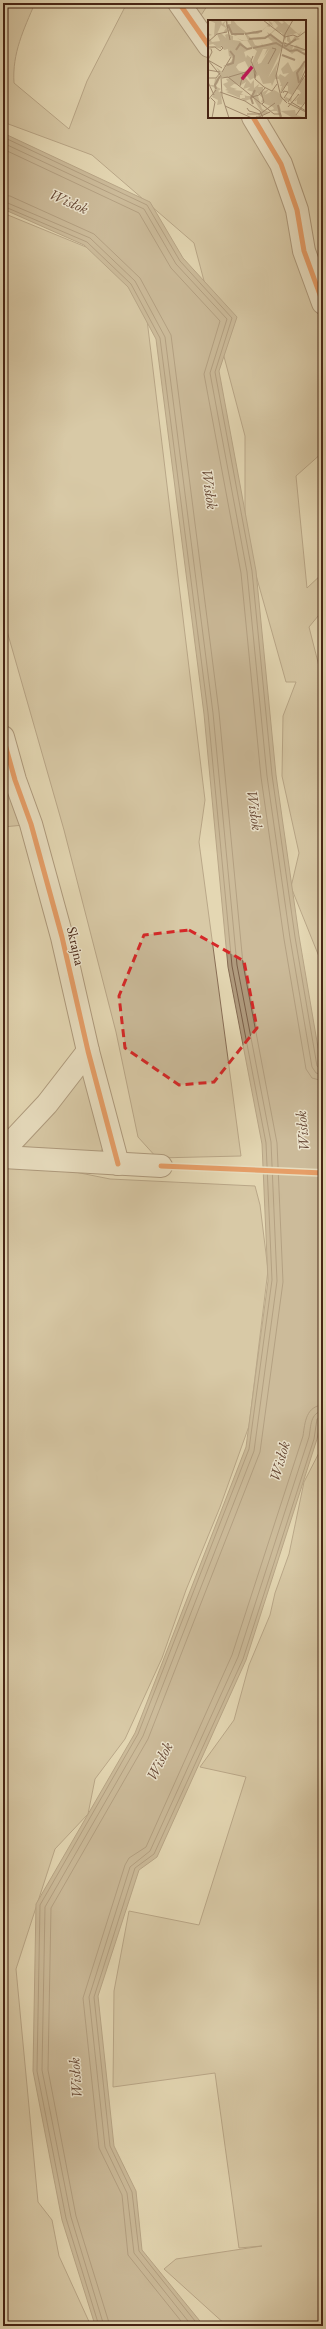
<svg xmlns="http://www.w3.org/2000/svg" width="326" height="2329" viewBox="0 0 326 2329" font-family="'EB Garamond',serif">
  <rect width="100%" height="100%" fill="#e4d7b3"/>
  <filter id="stains"><feTurbulence type="fractalNoise" baseFrequency=".005" numOctaves="4"/><feColorMatrix values="0 0 0 0 .2 0 0 0 0 .09 0 0 0 0 .02 0 0 0 .5 -.17"/></filter>
  <radialGradient id="worn" r=".72"><stop offset=".6" stop-color="#630" stop-opacity="0"/><stop offset="1" stop-color="#630" stop-opacity=".3"/></radialGradient>
  <g fill="#c9b998" stroke="#886e56">
    <path d="M3 3H35C24 29 12 53 14 83L69 129 87 81 127 3H170L209 60V117H246L273 161 316 309 323 319V452L296 476 307 588 323 573V610L309 627 323 682V983L320 959 291 887 299 853 282 776 283 716 296 682H286L245 536V436L194 243 92 155 3 122Z"/>
    <path d="M185 3H209L198 20Z"/>
    <path d="M3 213 103 254 145 303 205 800 199 842 241 1156 157 1158 138 1137 116 1032 64 830 3 617Z"/>
    <path d="M3 761 24 825 3 827Z"/>
    <path d="M82 1076 87 1078 104 1147 100 1152 24 1147 22 1142Z"/>
    <path d="M3 1168 75 1172 110 1179 255 1186 260 1205 268 1270 249 1426 220 1507 186 1590 162 1658 125 1739 95 1779 88 1814 55 1849 16 1969 38 2202 52 2220 59 2256 91 2326H3Z"/>
    <path d="M323 1445V2326H227L164 2269 176 2259 262 2246 239 2248 215 2073 113 2087 114 1991 129 1911 199 1925 246 1777 200 1767 234 1720 249 1665 270 1615 275 1593 289 1554 304 1482Z"/>
  </g>
  <path fill="#af9a7d" stroke="#856b53" d="M3 133 150 202 183 258 237 317 219 371 256 571 276 775 299 936 323 1077V1410L317 1439 246 1660 157 1857 139 1870 98 1996 114 2146 136 2191 142 2250 204 2326 95 2325 62 2220 33 2071 36 1904 135 1733 246 1447 268 1281 262 1144 228 967 204 714 156 339 128 287 84 245 3 209Z"/>
  <g fill="none" stroke-linecap="round" stroke-linejoin="round">
    <g stroke="#7b5f48" stroke-width="1">
      <path d="M3 137 147 205 180 261 232 318 215 372 252 571 272 775 295 937 317 1066 323 1070"/>
      <path d="M3 143 144 209 176 264 227 319 210 373 247 572 267 776 290 938 312 1067 316 1073 323 1075"/>
      <path d="M3 149 139 213 171 268 220 321 204 374 241 573 261 777 284 939 306 1069 312 1078 323 1081"/>
      <path d="M3 195 10 196 94 234 140 278 171 335 219 712 243 964 277 1143 283 1282 260 1452 148 1739 51 1908 48 2070 76 2216 110 2326"/>
      <path d="M3 201 90 238 135 281 165 337 213 713 237 965 271 1142 277 1281 254 1451 143 1736 45 1907 42 2070 71 2217 104 2326"/>
      <path d="M3 206 87 242 131 284 160 338 208 713 232 966 266 1143 272 1280 249 1449 138 1734 40 1905 37 2071 66 2218 99 2326"/>
      <path d="M185 2326 128 2255 122 2195 99 2148 83 1998 125 1865 129 1858 146 1847 232 1655 303 1436C305 1422 306 1406 323 1405"/>
      <path d="M192 2326 134 2253 127 2193 105 2147 89 1997 130 1867 150 1851 238 1657 309 1437C311 1427 310 1412 323 1411"/>
      <path d="M199 2326 139 2251 132 2192 110 2146 94 1997 135 1868 154 1854 243 1659 314 1439 317 1419 323 1416"/>
    </g>
    <g stroke="#6e513c" stroke-width="24">
      <g id="street">
        <path d="M179 3 209 46"/>
        <path d="M253 117 281 164 297 210 304 251 323 303"/>
        <path d="M3 737 15 780 31 824 62 937 88 1051 118 1164"/>
        <path d="M3 1151 47 1104 88 1051"/>
        <path d="M3 1157 161 1166"/>
      </g>
    </g>
    <use href="#street" stroke="#ede5ce" stroke-width="22"/>
    <g stroke="#ede5ce" stroke-width="8">
      <g id="cycleway">
        <path d="M179 3 209 46"/>
        <path d="M253 117 281 164 297 210 304 251 323 303"/>
        <path d="M3 737 15 780 31 824 62 937 88 1051 118 1164"/>
        <path d="M161 1166 323 1173"/>
      </g>
    </g>
    <use href="#cycleway" stroke="#e8590c" stroke-width="5"/>
  </g>
  <path d="M0 0H326V2329H0ZM189 930 244 961 257 1028 214 1082 179 1085 125 1048 119 996 144 935Z" fill="#e4d7b3" fill-opacity=".55" fill-rule="evenodd"/>
  <path fill="none" stroke="#d62828" stroke-width="3" stroke-dasharray="8 5" stroke-linejoin="round" d="M189 930 244 961 257 1028 214 1082 179 1085 125 1048 119 996 144 935Z"/>
  <g text-anchor="middle" dominant-baseline="central" stroke-width="3" stroke-linejoin="round" paint-order="stroke">
    <g font-size="14" fill="#472414" stroke="#ede5ce">
      <text transform="translate(76 946) rotate(77)">Skrajna</text>
    </g>
    <g font-size="15" font-style="italic" fill="#664734" stroke="#ede5ce">
      <text transform="translate(69 201) rotate(24)">Wisłok</text>
      <text transform="translate(210 489) rotate(82)">Wisłok</text>
      <text transform="translate(255 810) rotate(82)">Wisłok</text>
      <text transform="translate(302 1131) rotate(-95)">Wisłok</text>
      <text transform="translate(279 1461) rotate(-74)">Wisłok</text>
      <text transform="translate(159 1761) rotate(-63)">Wisłok</text>
      <text transform="translate(75 2078) rotate(-94)">Wisłok</text>
    </g>
  </g>
  <g transform="translate(208 20)">
    <rect width="98" height="98" fill="#e4d7b3"/>
    <path d="M0 0H13L14 4 18 0 16 4 20 10 22 9 18 7V4L20 0V4H23V0H29L26 1 29 5 40 14 46 13 44 10 47 13 54 11 60 5 58 3 62 4 60 0 64 3 69 0 74 4 76 2 72 0H75L88 12 91 14 94 11 91 16 89 13 81 15 83 22 87 16 92 19 82 23 79 21V14L77 21 74 13 67 10 63 14 73 23 78 22 77 25 85 26 84 31 88 25 98 31H92L98 33V35L89 30 84 34 75 26 60 58 71 40 68 50 70 57 72 54 77 57 81 53 75 54 73 49 80 42 85 52 98 43 94 55 98 49 94 56 93 57 98 59V81L94 85 89 84V79L88 81H86L91 76 88 73 91 75 93 73 91 70 88 69 84 75 80 73V66L78 65 72 73 74 66H72L73 64 71 59H67L64 66 63 63 55 64 51 55 42 60 39 56 37 57 43 64 44 62 46 60V68L51 64 50 67H55V72L61 69 57 75 66 70 70 72 76 79 78 77 82 79 84 76 83 82 81 80 77 82 75 79 72 85 71 84 73 91 87 90 88 95 95 97 85 98 71 90 74 96 72 98 69 91H61L66 89 65 87 53 82 55 78 49 73 54 89 61 92 51 97 50 94 54 93 45 78 37 81 33 78H37V75H32V78L18 72 21 71 17 70 19 69 15 64 20 62 18 59H22L14 57 8 47 14 52 18 47 15 46 22 43 25 38 21 36 20 29 16 30 13 25V29L7 27 0 30 1 28 8 26 5 24 0 25V13L4 15 0 16 4 22 12 21 9 14 6 16 7 3ZM66 1 70 6 62 14 59 12 61 16 43 18 38 14H50L59 6 62 7V4L66 7 64 4ZM13 5 18 8 15 13 22 11 27 16 33 14 34 18 33 14H37L40 20 36 21 29 18 34 21 39 20 44 28 39 29 32 21 25 20V16L19 14 17 15 18 18 14 14H9ZM59 17 65 22 56 26 53 23 55 27 47 25 44 19ZM45 28 49 31 43 45V38L39 35 38 38 36 32ZM62 28 53 43 50 44V41L48 44 55 29H59L56 36ZM37 41 41 49 36 52 31 51 28 47 30 44ZM38 62 35 69 42 67 39 70 46 72 43 76H39L33 74 35 71 26 70 29 69 22 67 26 64 33 65ZM12 56 10 63 7 66 13 69 10 71 13 73 14 84 9 85 10 80 4 77 7 68 1 65H6L7 59Z" fill="#c9b998" fill-rule="evenodd"/>
    <path fill="none" stroke="#af9a7d" stroke-width="2" d="M20 5 24 14H36M37 14 54 11M63 15 75 24M41 19 57 18 63 14M76 25 78 26 88 19M45 28 68 23 82 31 89 30 98 35M28 30 32 24 39 29 44 28M74 35 87 40M19 45 25 43 26 36 22 31M91 63 89 53 97 41M8 69 7 65 12 56M45 84 43 78 47 70M70 85 73 98"/>
    <path fill="none" stroke="#a58f73" stroke-width="1" d="M18 0 22 20M55 0 77 17M77 17 85 15 90 17 98 11M0 22 9 14 19 12M76 23 98 30M0 27H7L12 31 15 28 13 26M45 36 43 41 48 53 47 58M0 40 14 48M0 40 4 32 3 29M0 40 13 56 14 76 21 98M60 44 68 29 64 28M0 50 12 52M46 50 47 59 56 67 64 71 69 64M14 52 23 37M21 57 38 52M0 58H8L12 53M14 58 20 57 66 94H73M0 62 6 75M92 62 98 49M32 66 35 54M12 72 37 81 52 91 55 98M53 72 56 82 54 84M73 73 80 62M75 73 76 71 80 72 76 78M44 77 51 75 57 68M3 78 7 82 4 98M0 80 8 70M80 82 98 54M83 82 98 91M79 83 73 77 68 56 77 14 85 0M80 83 98 92M17 86 44 98M80 87 91 74M39 88 41 91 52 94M39 94H52L67 83M88 95 98 81M48 97H51L62 92"/>
    <path fill="#c2185b" fill-opacity="0.15" stroke="#c2185b" stroke-width="2" d="M43 47 44 48 35 59 34 58Z"/>
    <rect width="98" height="98" fill="none" stroke="#472414" stroke-width="2"/>
  </g>
  <rect width="326" height="2329" fill="none" stroke="#e4d7b3" stroke-width="16"/>
  <rect x="4" y="4" width="318" height="2321" fill="none" stroke="#472414" stroke-width="2"/>
  <rect x="8" y="8" width="310" height="2313" fill="none" stroke="#472414"/>
  <rect width="100%" height="100%" filter="url(#stains)"/>
  <rect width="100%" height="100%" fill="url(#worn)"/>
</svg>
